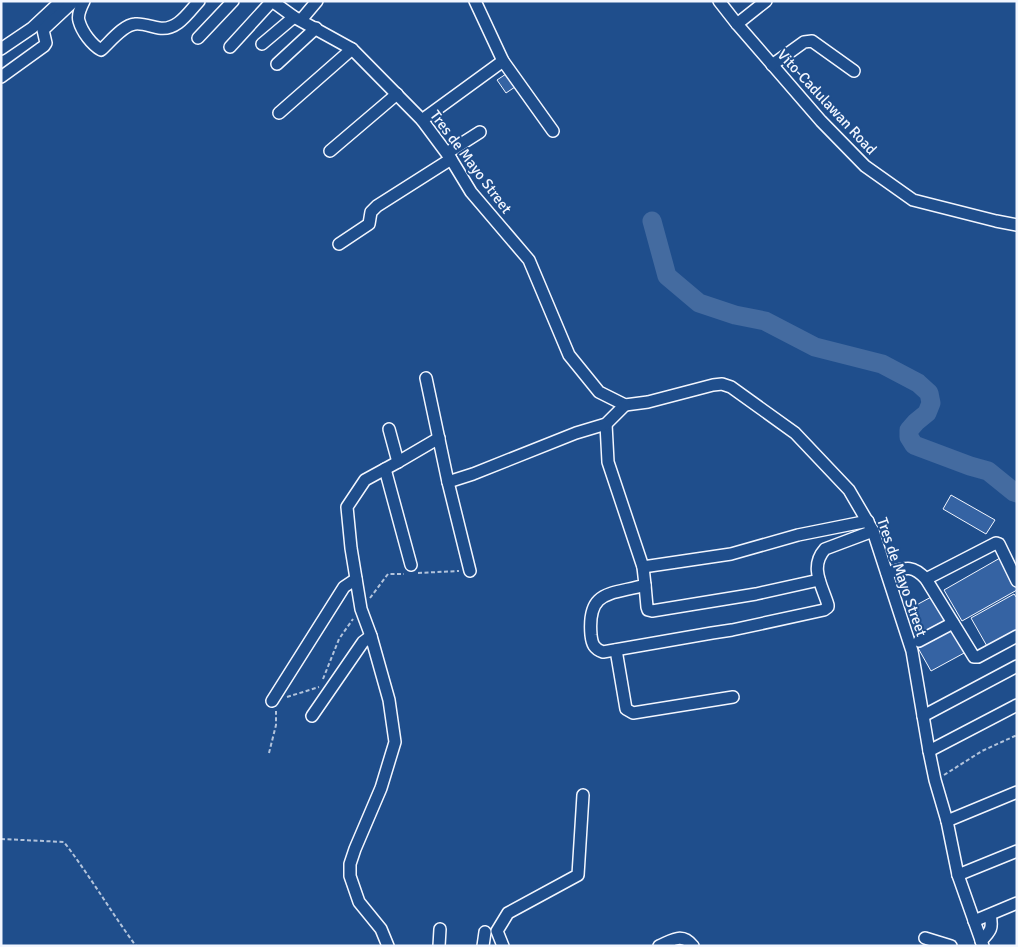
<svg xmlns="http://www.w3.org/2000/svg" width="1018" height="947" viewBox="0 0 1018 947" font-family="Signika,sans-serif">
  <rect width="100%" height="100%" fill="#1f4e8c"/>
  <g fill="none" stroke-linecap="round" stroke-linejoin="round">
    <path stroke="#446ba0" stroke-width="19" d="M652 221 667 276 699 303 735 315 765 321 815 347 882 364 918 383 929 393 931 403 927 413 916 422 909 430V437L914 445 970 466 988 471 1014 492 1017 493"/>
  </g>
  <g fill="#3563a3" stroke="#f2f6ff">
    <path d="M506 74 515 87 506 93 497 80Z"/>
    <path d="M951 495 995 520 986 534 943 509Z"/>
    <path d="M1000 558 1017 587V590L962 621 944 590Z"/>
    <path d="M1014 594 1017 598V632L988 648 971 618Z"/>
    <path d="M933 596 947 620 923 633 909 609Z"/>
    <path d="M953 628 966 652 931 671 918 648Z"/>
  </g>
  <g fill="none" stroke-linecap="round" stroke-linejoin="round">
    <g stroke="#f2f6ff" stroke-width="14">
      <g id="minor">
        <path d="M84 1C81 7 77 15 79 21 82 32 92 45 101 50 110 42 123 25 135 24 143 23 152 27 159 28 177 31 188 13 199 1"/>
        <path d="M475 1 503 61 553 131"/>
        <path d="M719 1 737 24 821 121 865 166 913 200 996 221 1017 225"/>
        <path d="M301 20 317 1"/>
        <path d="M737 24 766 1"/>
        <path d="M198 38 233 1"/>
        <path d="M262 44 294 17"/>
        <path d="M230 47 272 1 294 17 352 49 422 120 451 159 471 192 529 260 569 355 599 392 625 405 648 402 713 385 722 384 731 387 795 433 849 490 873 531 912 651 929 751 935 780 947 821 958 875 983 946"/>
        <path d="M1 49 32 28 61 1"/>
        <path d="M277 64 316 28"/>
        <path d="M772 65 804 42 812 41 854 71"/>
        <path d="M1 77 44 46 46 43 43 30 74 1"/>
        <path d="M279 113 352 49"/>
        <path d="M422 120 503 61"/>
        <path d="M330 151 397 94"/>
        <path d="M447 153 480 132"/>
        <path d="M339 244 369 224 371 212 377 206 451 159"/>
        <path d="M426 378 448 482 470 571"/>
        <path d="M606 424 608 462 643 567 645 585C611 595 587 589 591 635 592 644 594 649 603 652L712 633 732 630 824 610 828 607V605C822 585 809 567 825 549L873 531"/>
        <path d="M389 429 398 462"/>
        <path d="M385 469 411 565"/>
        <path d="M448 482 473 474 576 433 606 424 625 405"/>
        <path d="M643 567 731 554 798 535 868 521"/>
        <path d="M887 573C905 568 912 564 926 579L974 657H978L1017 636"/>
        <path d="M926 579 996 543 999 544 1017 581"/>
        <path d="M645 585 647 607 648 610 652 611 756 594 819 580"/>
        <path d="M919 641 953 623"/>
        <path d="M616 650 626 709 633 713 733 697"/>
        <path d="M272 701 344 587 356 579"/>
        <path d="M312 716 363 642 371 636"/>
        <path d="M923 716 1017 666"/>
        <path d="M929 751 1017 705"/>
        <path d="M947 821 1017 792"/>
        <path d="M958 875 1017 851"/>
        <path d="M974 921 1017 903"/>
        <path d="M925 938 951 946"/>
        <path d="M981 941C991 931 993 928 990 915"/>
        <path d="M388 946 381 929 359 902 350 876V864L355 849 381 788 395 742 389 700 371 636 361 609 351 548 347 507 365 480 398 462 439 438"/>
        <path d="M439 946 440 929"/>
        <path d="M483 946 485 932"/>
        <path d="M503 946 497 931 508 913 578 875 583 795"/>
        <path d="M659 946C673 940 682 932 693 946"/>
      </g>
    </g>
    <g stroke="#b3c4dc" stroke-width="2" stroke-dasharray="4 2.5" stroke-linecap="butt">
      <path d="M418 573 459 571"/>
      <path d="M370 598 388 574H404"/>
      <path d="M323 679 339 639 353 619"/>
      <path d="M287 697 319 687"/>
      <path d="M269 753 276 725V711"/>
      <path d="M944 775 982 751 1017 735"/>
      <path d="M1 839 64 842C90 876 111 912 136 946"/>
    </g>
    <use href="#minor" stroke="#1f4e8c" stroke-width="11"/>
  </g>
  <g text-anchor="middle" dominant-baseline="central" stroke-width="4" stroke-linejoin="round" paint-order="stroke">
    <g font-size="15" fill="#f2f6ff" stroke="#1f4e8c">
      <text transform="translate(827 102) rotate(47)">Vito-Cadulawan Road</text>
      <text transform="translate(471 162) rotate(53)">Tres de Mayo Street</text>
      <text transform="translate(902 577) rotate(71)">Tres de Mayo Street</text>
    </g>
  </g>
  <rect width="1018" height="947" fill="none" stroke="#f2f6ff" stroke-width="5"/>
</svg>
